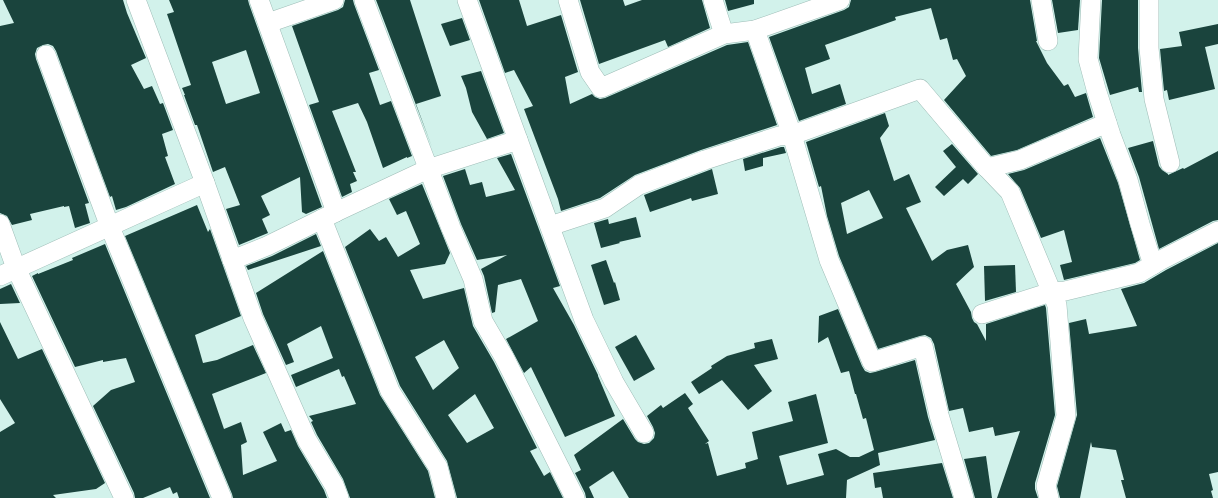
<svg xmlns="http://www.w3.org/2000/svg" width="1218" height="498" viewBox="0 0 1218 498" font-family="'Sofia Sans Condensed',sans-serif">
  <rect width="100%" height="100%" fill="#d2f2eb"/>
  <g fill="#1a443d" fill-rule="evenodd">
    <path d="M3 0H123L127 13 146 58 131 65 144 89 152 86 160 104 163 103 173 130 162 134 168 156 165 157 175 184 126 207 116 210 112 196 110 197 56 51 53 46 48 44 43 45 37 48 35 54 36 59 89 203 85 204 90 223 75 228 69 206 64 207V206L30 214 32 220 12 225 7 216 0 213V26L14 23Z"/>
    <path d="M169 0H248L249 4 322 207 306 214 302 212 300 177 261 196 270 215 262 219 268 233 239 245 226 209 240 205 225 167 213 172 197 125H195L184 95H185L182 88 191 85 167 14 174 12ZM246 50 260 93 226 104 212 62Z"/>
    <path d="M345 0H353L354 4 379 70 369 73 380 105 391 101 412 156 407 158V157L383 168 367 122 358 103 332 111 356 172H353L357 181 350 184 352 192 342 197 309 105 319 102 292 26 338 10 343 7Z"/>
    <path d="M376 0H410L441 96 416 104 432 147Z"/>
    <path d="M479 0H519L527 26 561 15 578 72 565 77 570 104 592 94 595 97 600 99 605 98 727 45 748 42 777 125 701 150 635 175 600 198 561 211 558 199 524 109 533 106 514 70 505 73Z"/>
    <path d="M580 0H623L625 6 642 0H702L710 28 668 47 665 40 599 64Z"/>
    <path d="M725 0H754V4L728 11Z"/>
    <path d="M851 0H1030L1037 41H1036L1047 63 1064 86 1068 84 1075 97 1086 93 1093 117 1017 150 991 156 944 100 966 76 957 59 953 60 947 38 940 40 931 8 895 17 896 20 825 45 830 59 805 68 812 94 840 84 846 104 799 121 769 37 844 10 849 7Z"/>
    <path d="M1052 0H1080L1078 30 1058 33Z"/>
    <path d="M1102 0H1138V48L1142 92H1139L1138 87 1110 95 1099 58Z"/>
    <path d="M462 18 470 40 450 46 441 24Z"/>
    <path d="M1218 24V44L1205 47 1215 89 1169 100 1167 90 1164 91 1160 49 1182 46 1179 32Z"/>
    <path d="M481 71 504 133 487 139 472 112 466 88 461 76Z"/>
    <path d="M885 113 889 126 880 138 894 181 909 174 921 202 906 208 932 261 947 250 968 245 974 267 956 284 971 312 972 318 974 322 977 324 986 341V324L1045 305 1046 308 1055 415 1035 483V489L1038 498H997L1020 431 995 436 993 427 969 432 963 408 949 411 934 344 931 338 925 335 920 336 878 349 839 256 827 216 821 186 819 187 806 142ZM869 190 883 218 847 234 841 203Z"/>
    <path d="M1100 138 1118 183 1140 260 1135 263 1064 280 1060 265 1072 262 1064 230 1041 238 1020 188 1008 174 1024 170Z"/>
    <path d="M1153 141 1159 166 1162 170 1168 174V175L1183 168 1184 169 1218 151V220L1213 221 1159 249 1139 177 1128 148Z"/>
    <path d="M952 144 978 174 968 184 963 179 944 196 935 187 956 167 943 151Z"/>
    <path d="M781 147H784L786 153 763 158V166L745 171 743 159Z"/>
    <path d="M511 154 560 286 553 288 574 325 598 375V376L615 416 565 437 531 367 524 373 506 339 538 321 521 279 498 285 495 312 492 313 484 276 481 269 507 255 477 260 461 224 443 176 465 169 470 185 482 182 486 197 515 190 497 158Z"/>
    <path d="M712 169 718 194 692 201 691 198 650 212 644 195Z"/>
    <path d="M422 184 450 253 445 264 410 270 423 299 464 288 473 326 494 362 537 448 530 451 544 476 550 472 563 498H457L447 461 400 386 345 247 370 229 379 241 386 237 398 257 420 244 406 211 397 215 389 199ZM444 340 459 368 433 390 415 357ZM475 394 494 428 467 443 448 415Z"/>
    <path d="M197 205 208 232 210 229 241 316 195 335 203 363 217 360 253 345 266 373 212 394 224 429 241 422 247 442 241 445 243 475 277 461 263 432 281 423 285 432 291 430 298 446 324 490 327 498H233L232 494 125 236Z"/>
    <path d="M636 217 641 237 619 242 620 243 601 248 594 223 608 219 609 224Z"/>
    <path d="M316 234 321 246 248 270 246 266 272 256Z"/>
    <path d="M1218 243V472L1209 474 1213 490 1211 491 1213 498H1126L1121 480H1124L1116 450 1092 447 1091 442 1080 498H1060L1057 486 1077 415 1069 323 1086 319 1089 334 1137 326 1121 289 1144 283 1166 270Z"/>
    <path d="M105 244 210 498H179L177 492 173 494 170 487 143 498H135L134 493 93 406 111 390 135 382 126 358 103 362V360L75 367 32 276 38 273V274L73 260 72 258Z"/>
    <path d="M323 251 380 395 428 471 435 498H350L343 479 317 435 311 422 313 421 309 416 356 404 344 376 342 377 339 369 296 387 291 375 333 358 321 326 287 344 294 362 286 365 263 314 256 293Z"/>
    <path d="M606 260 614 283 615 282 620 300 604 305 591 265Z"/>
    <path d="M1015 265 1016 292 985 301 984 266Z"/>
    <path d="M11 284 20 303 0 304V289Z"/>
    <path d="M838 309 862 366 865 371 870 373 875 372 915 360 928 417 935 440 878 453 880 465 847 480 846 498H629L613 471 589 487 594 498H586L585 493 575 473 581 470 574 455 623 419 635 439 638 442 644 444 649 443 654 438 655 433 653 427 647 416 661 405 663 408 685 393 693 404 688 408 709 441 705 444 708 443 717 476 746 468 745 463 758 459 752 432 793 421 788 402 816 394 828 443 779 456 787 485 824 475 818 454 836 449 850 457H859L874 450 866 418 863 419 856 394H855L849 371 841 373 828 337 818 343 819 316Z"/>
    <path d="M0 322 18 359 42 349 105 483 96 489 53 495 56 498H0V432L15 423 0 399Z"/>
    <path d="M636 335 655 369 634 381 615 347Z"/>
    <path d="M772 339 778 359 754 365 772 391 748 410 722 380 699 394 691 382 712 368 711 366 727 356 755 348 754 343Z"/>
    <path d="M986 456 992 498H975L964 459Z"/>
    <path d="M942 463 953 498H883L881 487 875 488 873 473Z"/>
  </g>
  <g fill="none" stroke-linecap="round" stroke-linejoin="round">
    <g stroke="#9ebdb7" stroke-width="20">
      <g id="minor">
        <path d="M136 0 205 183 253 318 307 440 334 485 339 498"/>
        <path d="M259 0 336 212 428 169 518 140 584 320 614 382 644 433"/>
        <path d="M364 0 451 228 473 279 483 321 504 357 575 498"/>
        <path d="M467 0 518 140"/>
        <path d="M568 0 590 72 601 88 724 34 755 30 840 0"/>
        <path d="M713 0 724 34"/>
        <path d="M1041 0 1048 41"/>
        <path d="M1091 0 1088 59 1096 89 1111 135 1128 180 1140 224 1153 265"/>
        <path d="M1149 0V48L1154 99 1170 163"/>
        <path d="M268 23 334 0"/>
        <path d="M755 30 792 135 920 89 987 168 1010 192 1057 305 1066 416 1046 486 1049 498"/>
        <path d="M46 55 110 227 222 498"/>
        <path d="M987 168 1020 160 1107 123"/>
        <path d="M336 212 322 219 390 391 438 467 446 498"/>
        <path d="M0 224 16 268 124 498"/>
        <path d="M550 226 605 208 639 185 705 160 779 136 792 135 829 260 872 362 923 346 939 415 964 498"/>
        <path d="M232 260 267 246 322 219"/>
        <path d="M0 276 205 183"/>
        <path d="M982 314 1051 292 1065 291 1139 273 1161 260 1218 231"/>
      </g>
    </g>
    <use href="#minor" stroke="#fff" stroke-width="19"/>
  </g>
</svg>
